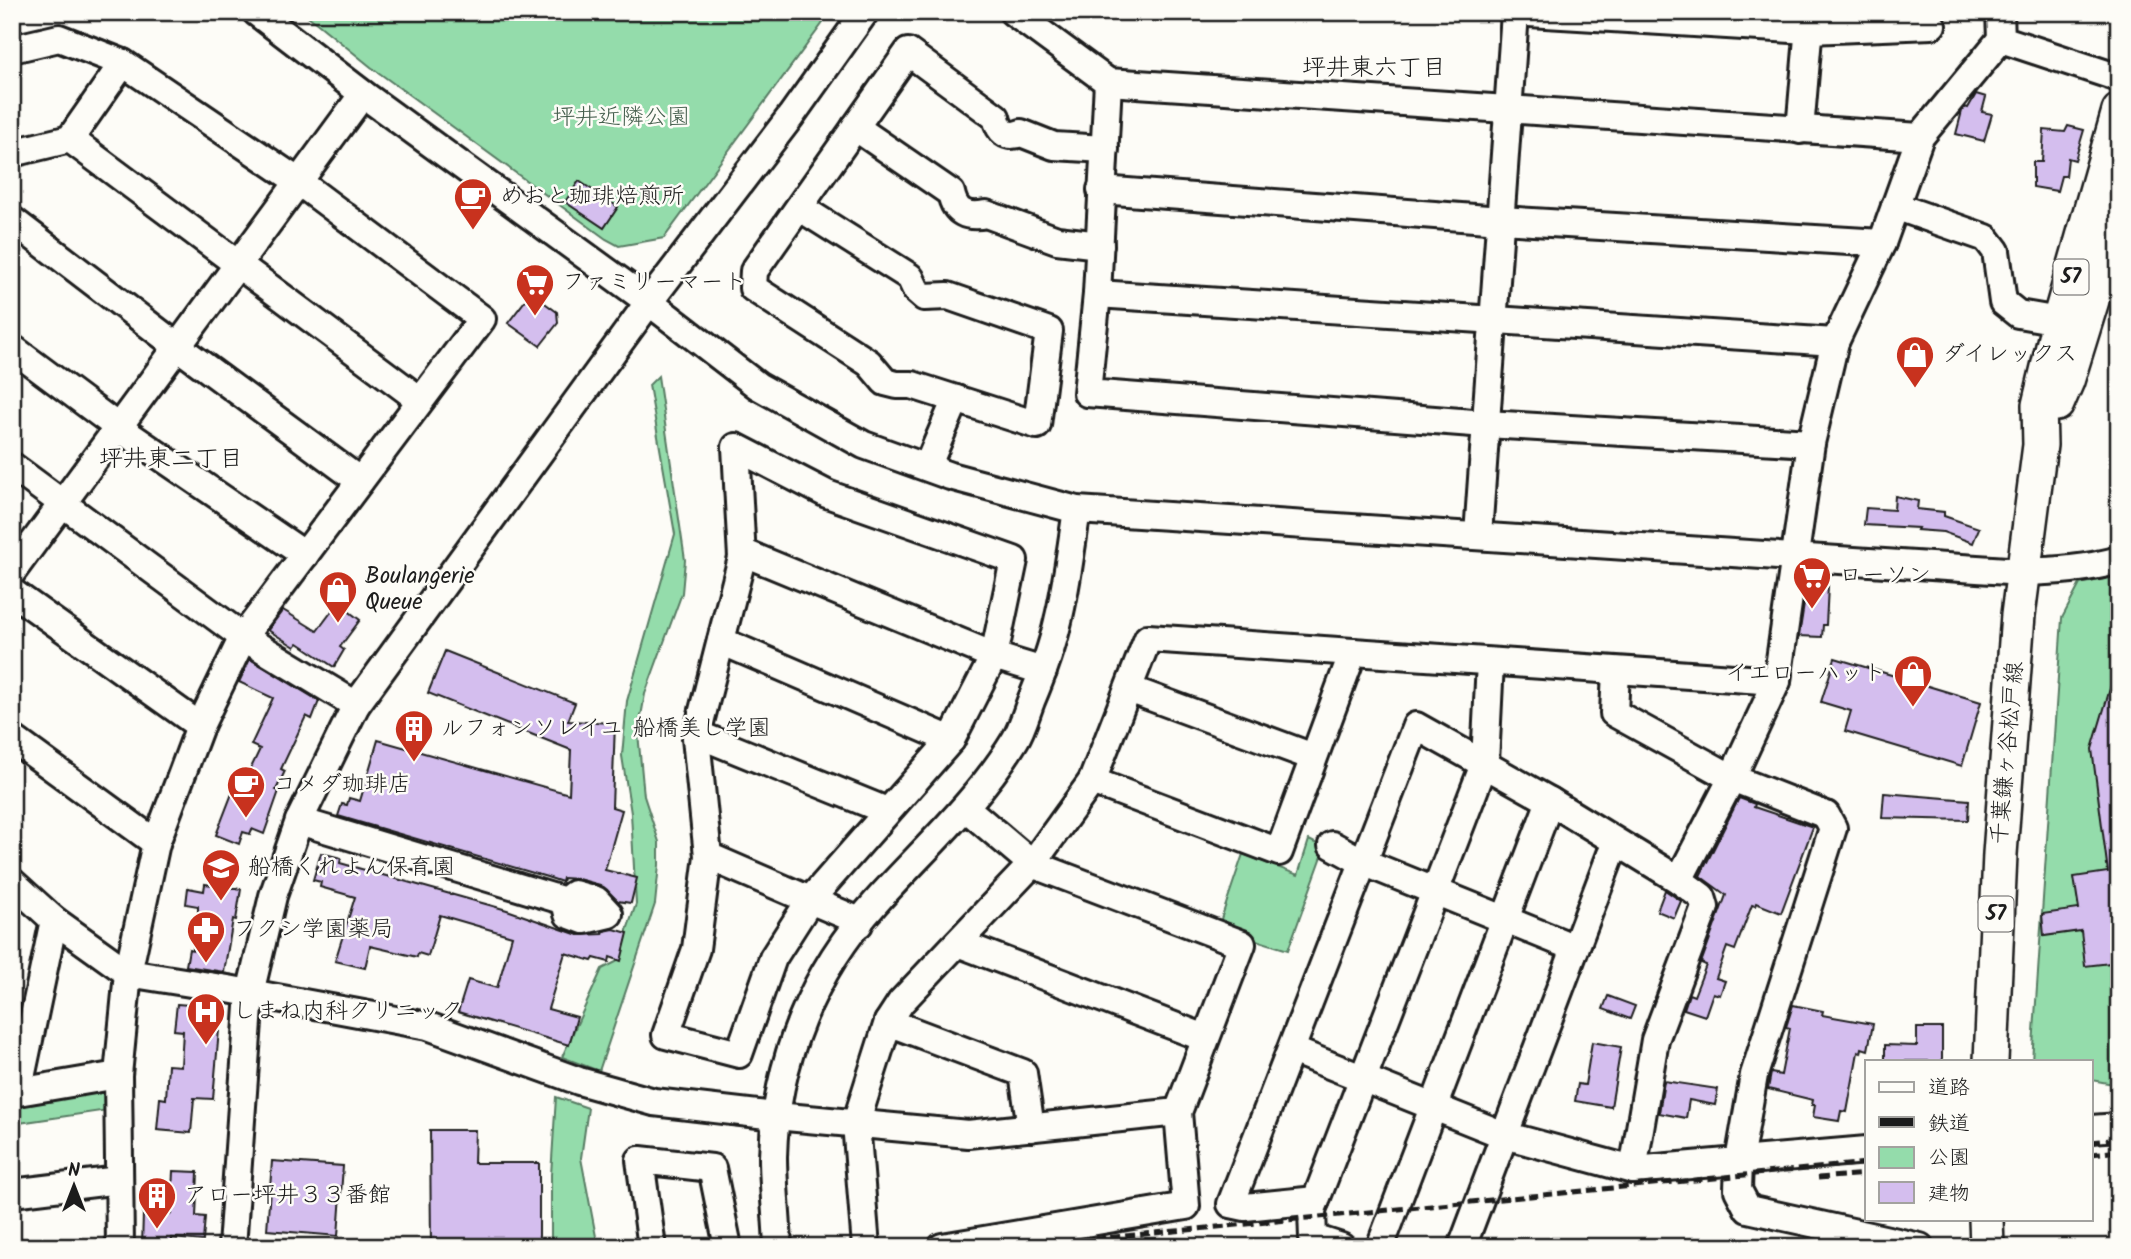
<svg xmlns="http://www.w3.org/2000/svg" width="2131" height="1259" viewBox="0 0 2131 1259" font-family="Kalam,'Klee One',sans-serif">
  <rect width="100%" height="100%" fill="#fdfcf7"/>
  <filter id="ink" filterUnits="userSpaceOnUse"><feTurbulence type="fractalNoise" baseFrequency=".0143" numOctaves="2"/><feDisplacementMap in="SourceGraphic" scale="14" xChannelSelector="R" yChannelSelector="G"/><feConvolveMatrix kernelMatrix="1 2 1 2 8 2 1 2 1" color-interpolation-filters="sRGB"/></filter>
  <g filter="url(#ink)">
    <g fill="#94dcab" stroke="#587c64" stroke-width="2">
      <path d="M303 12H831L664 238 619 246 606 239 371 67Z"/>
      <path d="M658 376 685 560 682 593 645 694 638 733 644 796 659 842V865L655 904 599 1071 562 1057 602 969 616 962 636 904 631 813 622 756 627 701 675 534 649 385Z"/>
      <path d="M2119 576V1085L2091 1080V1061H2032L2062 618 2080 584Z"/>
      <path d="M1309 840 1325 848 1288 950 1218 928 1243 854 1298 875Z"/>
      <path d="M107 1086 108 1110 12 1124V1102Z"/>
      <path d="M556 1097 588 1108 581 1158 598 1247H551V1175Z"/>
    </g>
    <g fill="#d4beee" stroke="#1c1c1c" stroke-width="2">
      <path d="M1976 94 1986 97 1982 112 1992 114 1984 141 1956 134 1962 111 1965 107 1968 108Z"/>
      <path d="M2068 126 2084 130 2075 160 2068 158 2066 176H2061L2057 191 2033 187V162H2042L2044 130 2065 132Z"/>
      <path d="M579 181 618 207 604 228 565 202Z"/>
      <path d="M531 293 557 312 558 323 540 346 508 323Z"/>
      <path d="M1895 496 1918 501 1917 509 1944 512V516L1979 528 1973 543 1943 532 1917 530 1918 528 1864 525 1866 508 1894 510Z"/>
      <path d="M1807 585 1828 586 1826 625H1823L1822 637 1799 636Z"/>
      <path d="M338 603 360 620 340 647 344 650 334 667 298 643 295 647 268 630 283 610 317 631Z"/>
      <path d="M445 651 575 703 568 721 615 723 612 807 622 810 605 870 637 878 631 903 618 901 600 885 578 879 563 878 562 882 547 877 338 816 342 804 347 805 349 798 360 801 378 740 569 794 571 750 428 693Z"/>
      <path d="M1835 658 1981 702 1962 766 1845 731 1851 711 1821 702Z"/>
      <path d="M250 659 319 701 312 719 306 716 281 769 285 771 276 790 279 791 264 834 252 829 250 834 243 832 239 844 216 835 233 791 239 793 260 749 251 745 273 698 239 682Z"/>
      <path d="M2115 672H2119V743L2116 750 2119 769V962L2085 966 2081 931 2044 936 2042 914 2079 909 2074 877 2108 872 2092 749Z"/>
      <path d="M1884 793 1969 800 1968 820 1882 818Z"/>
      <path d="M1739 798 1755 804 1754 807 1813 827 1781 913 1756 903 1755 906 1752 905 1735 950 1727 947 1716 978 1725 981 1720 995 1713 993 1705 1016 1684 1009 1689 994 1694 996 1706 965 1701 963 1726 895 1700 876Z"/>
      <path d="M321 853 341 858 340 863 507 910 578 935 603 934 604 931 614 929 628 933 621 961 610 957 609 962 594 958 592 961 565 953 548 1009 577 1017 569 1045 458 1012 468 980 497 988 512 936 440 915 428 956 418 953 417 957 370 946 365 968 335 961 355 897 320 887 321 882 313 880Z"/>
      <path d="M205 884 241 889 236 920 233 919 224 972 186 966 189 949 193 950 198 914V906L186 904 188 888 204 891Z"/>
      <path d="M1665 890 1681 901 1674 918 1657 911Z"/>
      <path d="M1608 996 1635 1006 1630 1019 1603 1009Z"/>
      <path d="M177 1004 215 1007 214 1018H220L213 1099 194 1098 191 1133 157 1130 160 1098 166 1099 168 1065 181 1066 183 1031 174 1030Z"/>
      <path d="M1793 1005 1823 1011 1822 1015 1873 1024 1868 1050 1862 1048 1861 1053 1858 1052 1847 1112 1841 1111 1839 1121 1813 1117 1815 1105H1812L1813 1100 1768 1089 1771 1073 1781 1075 1790 1028 1786 1027Z"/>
      <path d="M1917 1028H1942V1061H1885V1045L1917 1046Z"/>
      <path d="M1592 1042 1621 1047 1611 1107 1575 1101 1578 1084 1585 1085Z"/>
      <path d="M1664 1081 1718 1089 1715 1105 1689 1100 1686 1118 1659 1113Z"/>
      <path d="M430 1130H475L474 1163H539V1247H431Z"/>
      <path d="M272 1161 343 1166 338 1236 267 1230Z"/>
      <path d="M173 1171 198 1172 196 1216 205 1217 203 1241 172 1238 171 1247H142L143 1213 171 1214Z"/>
    </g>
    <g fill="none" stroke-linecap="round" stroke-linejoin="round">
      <g stroke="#1c1c1c" stroke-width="32">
        <g id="minor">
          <path d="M256 12 363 94 649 302 758 386 864 445 950 476 1077 510 2023 572C2056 571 2087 569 2119 560"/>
          <path d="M1013 12 1108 82 1920 137"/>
          <path d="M1511 12 1809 30 1932 25"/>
          <path d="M2000 12 2001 39 2119 78"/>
          <path d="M12 49 59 38 123 63 299 182 482 319 243 637 200 726 156 843 128 973 118 1075 120 1247"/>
          <path d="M1108 82 1097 294 1087 393 1486 424 1811 443"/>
          <path d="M855 127 951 193C955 213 967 218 986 214L1057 240 1100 245"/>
          <path d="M1800 130 1810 14"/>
          <path d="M70 139 420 400"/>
          <path d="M12 153 70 139 123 63"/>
          <path d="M1101 190 1501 220 1882 243"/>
          <path d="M1895 206 1986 238 1996 251 2003 302 2018 314 2059 321"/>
          <path d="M799 207 910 277 916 290 924 297 948 296 1049 331 1037 425 912 385H897L885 382 869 363 753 288 754 271 908 52 996 117C999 131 1006 139 1021 133L1054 146 1105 149"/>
          <path d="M12 220 178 347 360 481"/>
          <path d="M1097 294 1835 342"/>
          <path d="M12 348 119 428 305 555"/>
          <path d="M12 466 243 637 356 705"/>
          <path d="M927 467 956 399"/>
          <path d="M1478 535 1515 13"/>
          <path d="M742 552 994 656 1043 671"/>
          <path d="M12 572 363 94"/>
          <path d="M12 592 200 726"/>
          <path d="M721 641 951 740"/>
          <path d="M1129 689 1313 757"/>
          <path d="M697 734 887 811"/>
          <path d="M12 738 156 843"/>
          <path d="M1092 781 1279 852 1353 652"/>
          <path d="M299 821 565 901 574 894 596 900 609 914 584 920 568 914 565 901"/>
          <path d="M1332 845 1363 862 1575 948"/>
          <path d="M708 856 810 900 951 740 994 656 1014 560 827 494 736 447 742 558 696 738 708 856 696 949 666 1035 739 1054 773 958 810 900 850 917 859 924"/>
          <path d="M12 882 54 920 128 973 228 989 428 1026 579 1081 654 1102 776 1116 968 1134 1178 1112"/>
          <path d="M958 943 1205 1038"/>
          <path d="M888 1022 1023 1073 1031 1128"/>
          <path d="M1292 1050 1504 1135 1633 1170 1867 1150"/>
          <path d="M18 1092 54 920"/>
          <path d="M12 1093 118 1075"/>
          <path d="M2091 1129 2119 1127"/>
          <path d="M1633 1170 1655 1040 1705 907 1702 897 1679 880"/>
          <path d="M12 1193 119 1180"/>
          <path d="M1316 1200 1245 1207 1231 1204 1416 726 1550 801 1679 880 1732 778 1614 713 1616 671"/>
          <path d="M232 1247 250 993 273 896 299 821 356 705 649 302 791 116 865 12"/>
          <path d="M652 1247 640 1160 712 1168 728 1247"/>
          <path d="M778 1247C777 1217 773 1186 773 1157 775 1062 813 971 877 901 924 849 978 801 1015 740 1022 729 1026 714 1031 701 1042 675 1052 648 1058 621 1067 585 1071 547 1077 510"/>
          <path d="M866 1247 856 1123 888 1022 901 1002 1032 864 1092 781 1148 638 1777 681"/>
          <path d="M942 1247 1186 1206 1178 1112 1242 944 1032 864 966 808"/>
          <path d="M1341 1247 1313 1238 1312 1210 1485 762 1490 662"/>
          <path d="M1380 1247 1550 801"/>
          <path d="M1462 1247 1611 854"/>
          <path d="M1920 1247 1748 1209 1738 1190 1739 1161 1754 1075 1833 828 1826 815 1732 778 1777 681 1811 443 1835 342 1882 243 1920 137 2001 39"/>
        </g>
      </g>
      <g stroke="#1c1c1c" stroke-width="38">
        <g id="major">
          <path d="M2057 404 2067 381 2119 213"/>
          <path d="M1991 1061 2000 854 2018 615 2040 445 2039 405 2059 321 2119 111"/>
          <path d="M1986 1219 1987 1247"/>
        </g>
      </g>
      <use href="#minor" stroke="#fdfcf7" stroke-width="26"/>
      <use href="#major" stroke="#fdfcf7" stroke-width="33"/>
      <g stroke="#1c1c1c" stroke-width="5" stroke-dasharray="10 5" stroke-linecap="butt">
        <path d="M2091 1142 2119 1139"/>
        <path d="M2091 1154 2119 1151"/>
        <path d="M1818 1178 1867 1174"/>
        <path d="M1051 1247 1105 1238 1867 1163"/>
      </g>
    </g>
  </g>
  <defs>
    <g id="cafe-pin" transform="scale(2.0125)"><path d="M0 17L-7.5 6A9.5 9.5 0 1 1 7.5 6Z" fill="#c8321e" stroke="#fdfcf7"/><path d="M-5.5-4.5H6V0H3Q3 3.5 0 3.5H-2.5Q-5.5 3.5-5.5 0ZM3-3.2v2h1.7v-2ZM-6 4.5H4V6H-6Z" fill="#fff"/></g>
    <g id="supermarket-pin" transform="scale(2.0125)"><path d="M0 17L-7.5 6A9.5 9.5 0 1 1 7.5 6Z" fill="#c8321e" stroke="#fdfcf7"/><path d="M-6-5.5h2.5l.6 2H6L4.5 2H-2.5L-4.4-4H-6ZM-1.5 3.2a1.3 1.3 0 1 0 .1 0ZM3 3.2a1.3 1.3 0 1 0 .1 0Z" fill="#fff"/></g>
    <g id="shop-pin" transform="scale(2.0125)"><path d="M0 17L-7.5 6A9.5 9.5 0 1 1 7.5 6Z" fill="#c8321e" stroke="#fdfcf7"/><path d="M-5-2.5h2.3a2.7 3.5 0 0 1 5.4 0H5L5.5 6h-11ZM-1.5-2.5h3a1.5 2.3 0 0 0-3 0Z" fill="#fff"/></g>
    <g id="building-pin" transform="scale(2.0125)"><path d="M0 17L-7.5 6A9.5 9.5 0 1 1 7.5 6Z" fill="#c8321e" stroke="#fdfcf7"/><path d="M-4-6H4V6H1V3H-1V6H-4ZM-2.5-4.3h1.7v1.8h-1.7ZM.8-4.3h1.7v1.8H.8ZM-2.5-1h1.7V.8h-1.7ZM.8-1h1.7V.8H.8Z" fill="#fff"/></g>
    <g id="school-pin" transform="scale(2.0125)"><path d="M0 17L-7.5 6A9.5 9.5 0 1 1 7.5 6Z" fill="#c8321e" stroke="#fdfcf7"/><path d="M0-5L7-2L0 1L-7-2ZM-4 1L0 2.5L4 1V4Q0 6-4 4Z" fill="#fff"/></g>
    <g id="pharmacy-pin" transform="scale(2.0125)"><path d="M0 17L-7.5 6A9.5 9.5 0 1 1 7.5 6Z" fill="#c8321e" stroke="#fdfcf7"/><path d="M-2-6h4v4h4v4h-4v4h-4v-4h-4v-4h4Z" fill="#fff"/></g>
    <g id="hospital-pin" transform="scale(2.0125)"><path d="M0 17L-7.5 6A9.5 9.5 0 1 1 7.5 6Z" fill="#c8321e" stroke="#fdfcf7"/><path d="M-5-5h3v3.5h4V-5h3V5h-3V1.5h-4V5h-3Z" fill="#fff"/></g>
  </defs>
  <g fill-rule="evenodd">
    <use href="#cafe-pin" x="473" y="197"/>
    <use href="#supermarket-pin" x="535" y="283"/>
    <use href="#shop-pin" x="1915" y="355"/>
    <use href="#supermarket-pin" x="1812" y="576"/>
    <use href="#shop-pin" x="338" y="590"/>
    <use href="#shop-pin" x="1913" y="674"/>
    <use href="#building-pin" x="414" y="729"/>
    <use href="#cafe-pin" x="246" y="785"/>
    <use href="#school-pin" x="221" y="868"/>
    <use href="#pharmacy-pin" x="206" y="930"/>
    <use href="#hospital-pin" x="206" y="1012"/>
    <use href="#building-pin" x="157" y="1196"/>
  </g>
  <g text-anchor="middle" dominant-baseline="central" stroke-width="5" stroke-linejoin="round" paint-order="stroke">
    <g fill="#fdfcf7" stroke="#605f5e" stroke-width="2">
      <rect x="2053.5" y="259.5" width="35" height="35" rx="5"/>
      <rect x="1978.5" y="896.5" width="35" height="35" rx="5"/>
    </g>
    <g font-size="21" font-weight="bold" fill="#1c1c1c">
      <text x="2071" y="277">57</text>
      <text x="1996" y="914">57</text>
    </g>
    <g font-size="23" fill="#465f4e" stroke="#fdfcf7">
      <text x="621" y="118">坪井近隣公園</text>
    </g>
    <g font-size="23" fill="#1c1c1c" stroke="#fdfcf7" text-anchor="start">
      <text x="500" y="197">めおと珈琲焙煎所</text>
      <text x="562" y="283">ファミリーマート</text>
      <text x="1942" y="355">ダイレックス</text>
      <text x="1839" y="576">ローソン</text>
      <text x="365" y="577">Boulangerie<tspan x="365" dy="26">Queue</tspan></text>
      <text x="1886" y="674" text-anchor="end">イエローハット</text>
      <text x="441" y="729">ルフォンソレイユ 船橋美し学園</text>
      <text x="273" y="785">コメダ珈琲店</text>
      <text x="248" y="868">船橋くれよん保育園</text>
      <text x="233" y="930">フクシ学園薬局</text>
      <text x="233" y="1012">しまね内科クリニック</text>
      <text x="184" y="1196">アロー坪井３３番館</text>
    </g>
    <g font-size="23" fill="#1c1c1c" stroke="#fdfcf7">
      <text transform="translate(2008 753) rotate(-85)">千葉鎌ヶ谷松戸線</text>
    </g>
    <g font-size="24" fill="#1c1c1c" stroke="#fdfcf7">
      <text x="1374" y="68">坪井東六丁目</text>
      <text x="171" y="459">坪井東二丁目</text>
    </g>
  </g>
  <rect width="2131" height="1259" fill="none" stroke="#fdfcf7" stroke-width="42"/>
  <rect x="21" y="21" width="2089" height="1217" fill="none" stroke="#1c1c1c" stroke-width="2.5" filter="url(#ink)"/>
  <rect x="1865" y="1060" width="228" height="161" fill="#fdfcf7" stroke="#a3a29f" stroke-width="2"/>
  <rect x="1879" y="1082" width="35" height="10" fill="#fdfcf7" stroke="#a3a29f" stroke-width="2"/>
  <text x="1928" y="1094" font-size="21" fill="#1c1c1c">道路</text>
  <rect x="1879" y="1117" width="35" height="10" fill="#1c1c1c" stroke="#a3a29f" stroke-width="2"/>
  <text x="1928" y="1130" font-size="21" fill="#1c1c1c">鉄道</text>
  <rect x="1879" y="1147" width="35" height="21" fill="#94dcab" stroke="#a3a29f" stroke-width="2"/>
  <text x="1928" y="1164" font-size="21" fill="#1c1c1c">公園</text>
  <rect x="1879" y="1182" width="35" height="21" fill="#d4beee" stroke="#a3a29f" stroke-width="2"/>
  <text x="1928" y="1200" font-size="21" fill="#1c1c1c">建物</text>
  <g transform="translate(74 1186)" stroke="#fdfcf7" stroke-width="5" paint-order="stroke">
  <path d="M0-5L12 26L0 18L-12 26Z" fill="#1c1c1c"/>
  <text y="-10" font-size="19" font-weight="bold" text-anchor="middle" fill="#1c1c1c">N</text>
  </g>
</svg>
